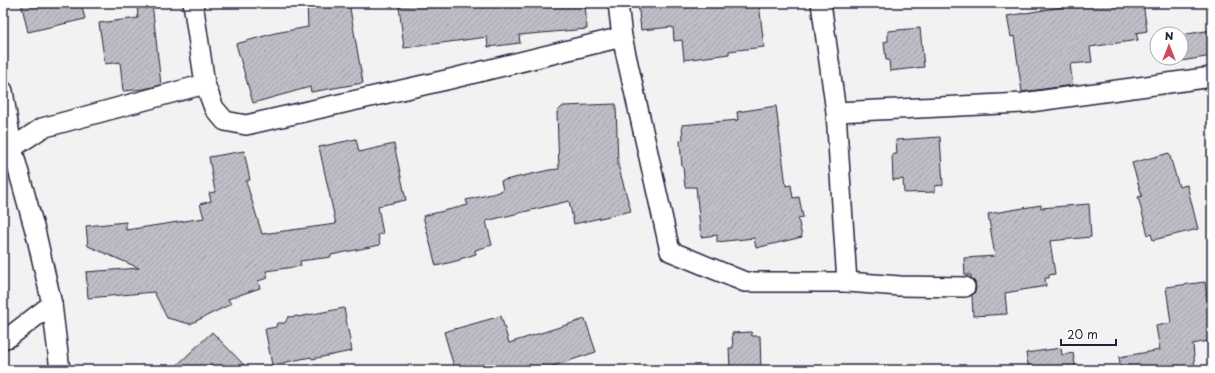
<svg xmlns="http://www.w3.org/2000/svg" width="1215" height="373" viewBox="0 0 1215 373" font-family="'Playpen Sans',sans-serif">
  <defs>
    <pattern id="building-hatch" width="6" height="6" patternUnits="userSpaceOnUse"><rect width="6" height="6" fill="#bebec6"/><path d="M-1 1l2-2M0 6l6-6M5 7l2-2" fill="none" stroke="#a3a3ab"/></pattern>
  </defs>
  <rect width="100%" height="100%" fill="#f2f2f3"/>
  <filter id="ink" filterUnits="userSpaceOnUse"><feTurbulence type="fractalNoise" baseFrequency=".025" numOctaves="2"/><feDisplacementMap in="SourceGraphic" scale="8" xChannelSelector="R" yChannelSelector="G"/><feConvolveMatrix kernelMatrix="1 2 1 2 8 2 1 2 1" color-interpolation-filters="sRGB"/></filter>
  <g filter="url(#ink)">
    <g fill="url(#building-hatch)" stroke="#22223b">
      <path d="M21 3H81L85 19 28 32Z"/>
      <path d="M137 3H152L161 85 144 89 123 91 120 62 105 64 99 23 138 18Z"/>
      <path d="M307 3H349L363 83 311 92 310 87 253 103 236 44 275 33 308 27Z"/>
      <path d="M424 3H585L587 29 519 35 520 43 488 47 487 37 404 48 399 6Z"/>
      <path d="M638 3H759L764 47 729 51V54L684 60 682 40 674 41 673 27 641 30Z"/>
      <path d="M1087 3H1143L1147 31 1136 33 1138 40 1090 47 1092 62 1070 64 1073 85 1022 92 1014 36 1011 37 1007 16Z"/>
      <path d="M920 28 924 67 890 71 889 60H886L884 42 888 41V31Z"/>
      <path d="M1212 30V56L1181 61V35Z"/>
      <path d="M616 104 618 165 631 211 574 224 569 201 486 221 492 245 475 250 476 254 460 259V260L436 266 423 216 468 205 466 200 500 192V191L503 190 501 181 549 170 559 169 557 112 563 106Z"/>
      <path d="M776 106 786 186 791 185 793 198 799 197 803 217 798 218 802 237 756 248 754 238 717 242V235L701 237 696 187H685L683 167H682L680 141 683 140 682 125 738 120 737 112Z"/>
      <path d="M940 137 943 185 935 186V192L904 193 903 179 893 180 892 154H897L896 140Z"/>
      <path d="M356 139 359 152 394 144 406 200 378 206 383 234 378 235 380 245 331 255V257L300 261 301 266 266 271 268 278 258 281 260 288 228 299 231 304 190 324 167 318 154 292 88 298 86 272 139 268 88 246 86 226 126 222V230L204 218 200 204 211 201 209 193 215 192 209 157 244 151 250 180 246 181 262 234 336 224 319 147Z"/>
      <path d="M1169 153 1179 187 1187 185 1198 229 1153 240 1151 234 1148 235 1138 197 1142 196 1132 163Z"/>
      <path d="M1089 204 1091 237 1050 241 1055 274 1049 275V278H1045L1046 286 1005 293 1007 314 973 316 972 295 975 292 976 287 975 282 971 278V275H965L964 258 995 256 988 214 1041 205V208Z"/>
      <path d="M1205 282 1209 317 1212 316V340L1193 344 1195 370H1121L1119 357 1160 350 1156 326 1171 323 1166 287Z"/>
      <path d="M344 308 352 351 312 359 311 357 272 365 265 329 276 327 277 323H285L288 317 298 316V317Z"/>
      <path d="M501 316 509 343 585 319 596 352 541 370H455L444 332Z"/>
      <path d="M212 332 249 370H172Z"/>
      <path d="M751 332 752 336H760L761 370H732V369H730L729 348H733L732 333Z"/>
      <path d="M1061 348 1062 355 1073 353 1076 370H1029L1026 353Z"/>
    </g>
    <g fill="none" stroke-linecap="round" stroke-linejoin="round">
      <g stroke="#22223b" stroke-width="22">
        <g id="minor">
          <path d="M618 3 622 37 670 251 745 282H847L836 112 821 3"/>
          <path d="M205 84 214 108 225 121 246 125 446 80 622 37"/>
          <path d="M3 91 12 148 36 234 52 304 9 337 3 339"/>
          <path d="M836 112 1023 103 1212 77"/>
          <path d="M3 150 12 148 42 128 205 84 193 3"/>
          <path d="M847 282 900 286 965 287"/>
          <path d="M52 304 60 370"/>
        </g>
      </g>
      <use href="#minor" stroke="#fff" stroke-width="19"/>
    </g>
  </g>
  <rect width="1215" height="373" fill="none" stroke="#fff" stroke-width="16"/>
  <rect x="8" y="8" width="1199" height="357" fill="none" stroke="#22223b" stroke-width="1.5" filter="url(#ink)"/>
  <g transform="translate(1169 46)"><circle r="19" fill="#ffffff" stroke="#a7a7b1"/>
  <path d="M0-3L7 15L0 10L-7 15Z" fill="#d1495b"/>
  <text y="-6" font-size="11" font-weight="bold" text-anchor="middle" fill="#22223b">N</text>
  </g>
  <path d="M1061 339v6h55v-6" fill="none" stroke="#22223b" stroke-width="2"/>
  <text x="1067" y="339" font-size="12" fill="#22223b" stroke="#ffffff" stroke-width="3" paint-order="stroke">20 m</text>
</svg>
